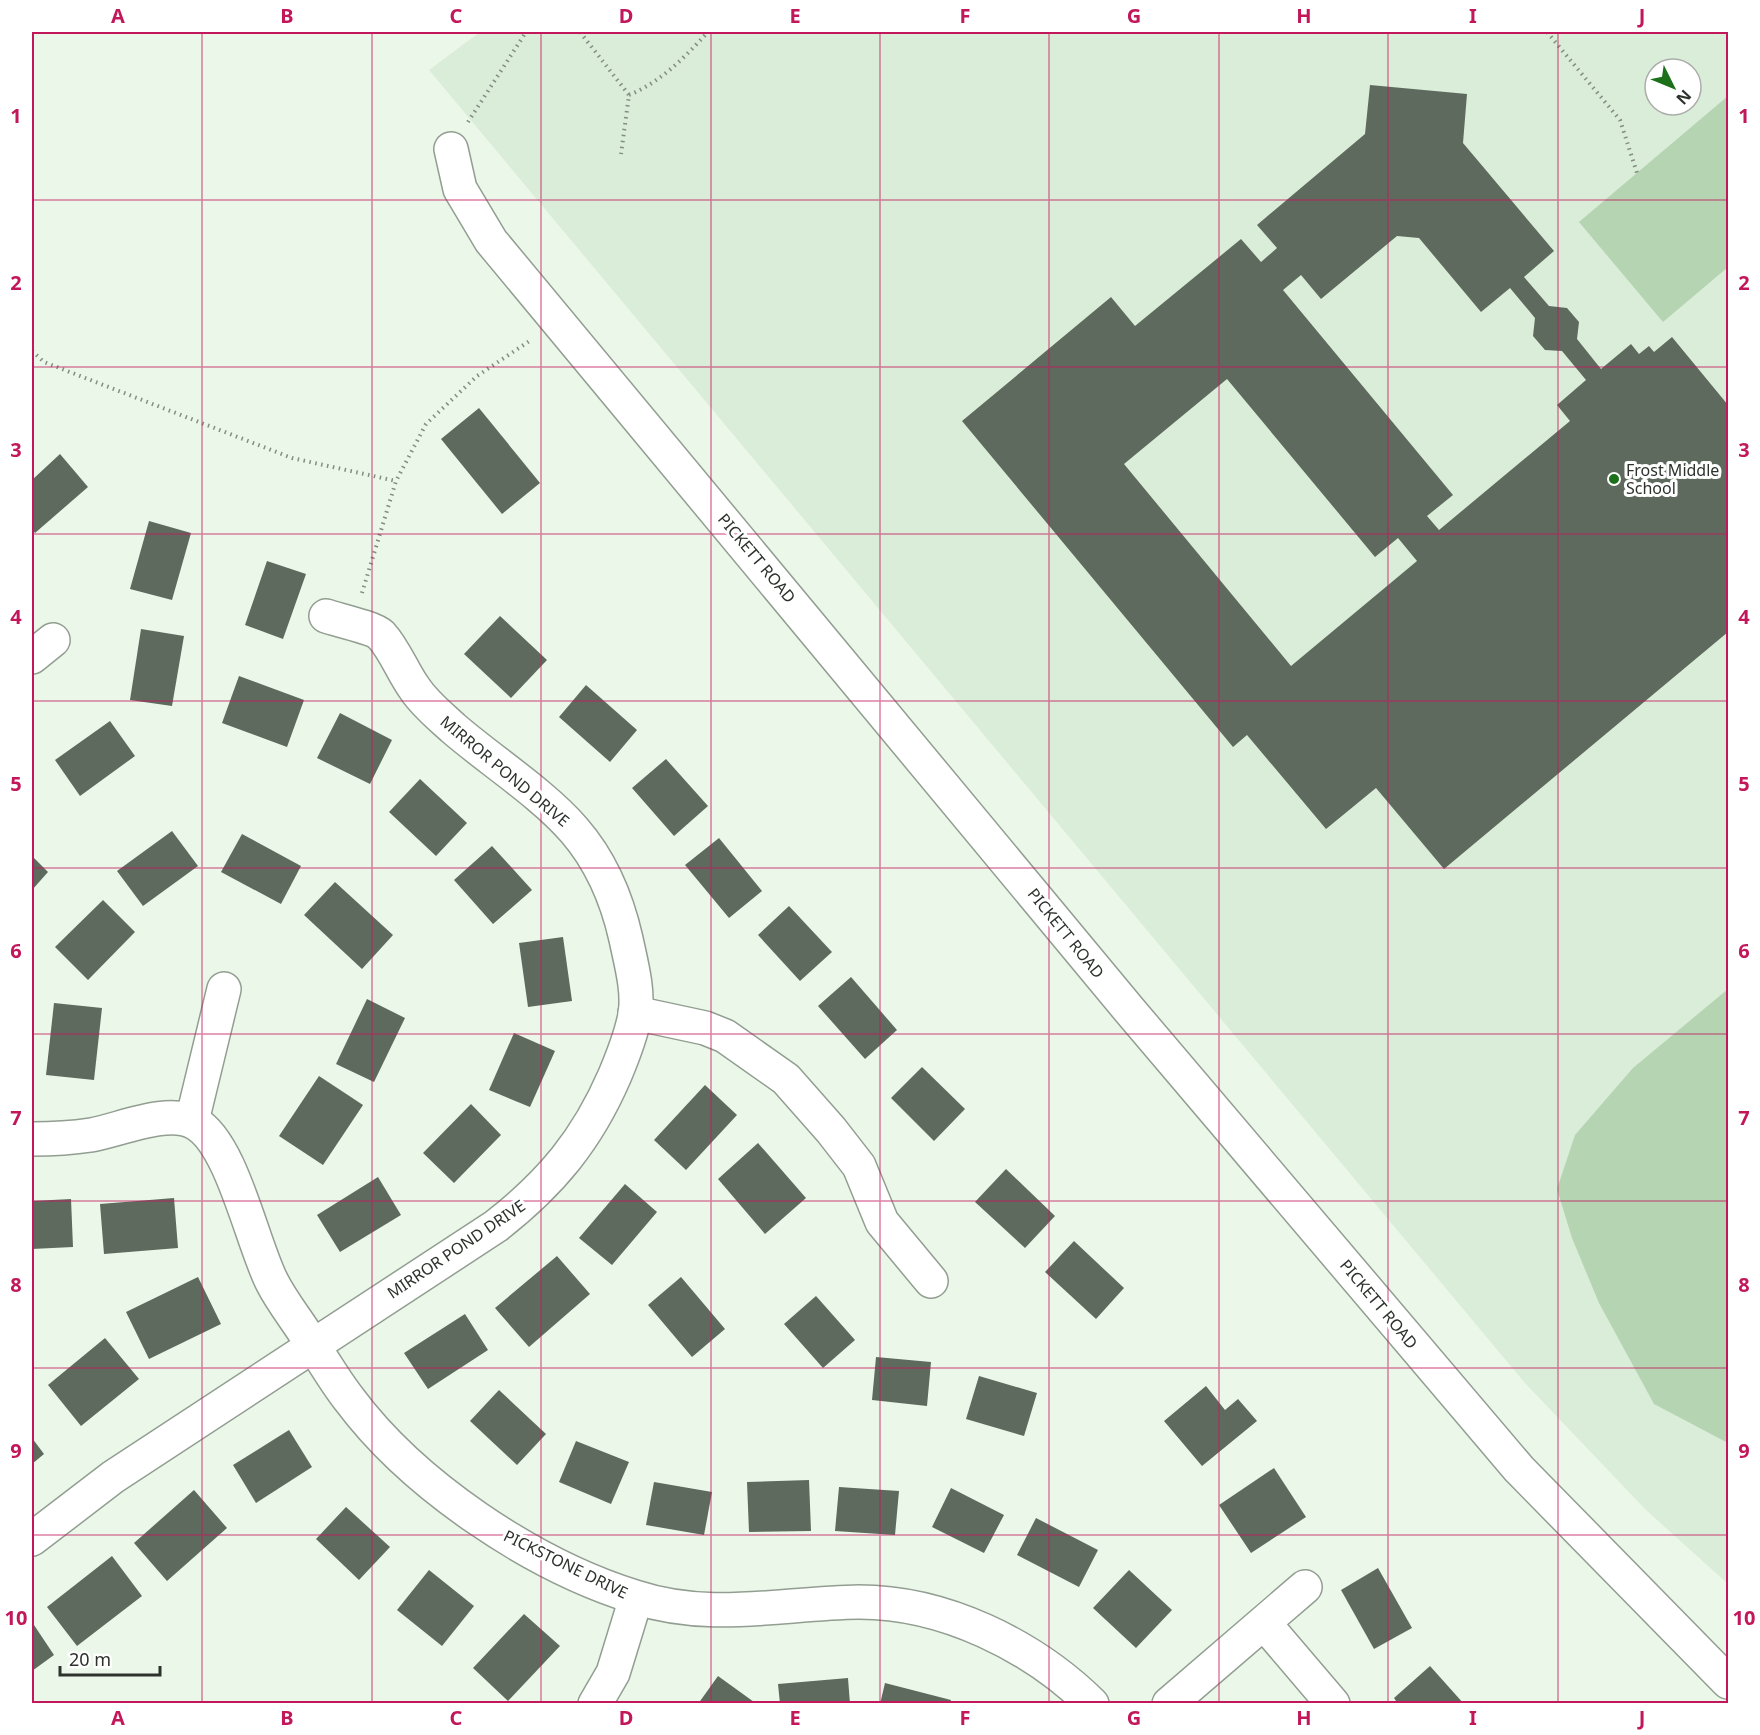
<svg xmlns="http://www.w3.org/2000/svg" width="1760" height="1735" viewBox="0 0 1760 1735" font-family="'Noto Sans',sans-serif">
  <rect width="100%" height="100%" fill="#ebf8e9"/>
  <path fill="#daedd8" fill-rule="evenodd" d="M480 32H1728V1584L1646 1510 1524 1382 429 70ZM1655 69H1691V105H1655Z"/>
  <g fill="#b5d4b2">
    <path d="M1728 96V267L1663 322 1579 222Z"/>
    <path d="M1728 989V1443L1654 1404 1599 1303 1572 1238 1557 1189 1575 1135 1633 1068Z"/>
  </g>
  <g fill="#5f6a5e" fill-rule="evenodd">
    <path d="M1370 85 1467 94 1463 143 1554 251 1524 277 1549 306 1567 308 1579 322 1577 339 1601 369 1631 344 1639 354 1649 346 1654 352 1672 337 1728 405V632L1444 869 1376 788 1326 829 1247 735 1233 747 962 421 1111 297 1135 326 1241 239 1261 262 1277 248 1257 225 1365 134ZM1397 236 1419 238 1481 312 1510 288 1535 318 1533 336 1545 350 1562 351 1586 380 1557 405 1570 421 1439 530 1427 516 1453 495 1283 290 1301 275 1321 299ZM1227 379 1375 557 1398 538 1417 561 1291 666 1124 464Z"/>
    <path d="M479 408 540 483 502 514 441 439Z"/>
    <path d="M60 454 88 487 35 533 32 529V480Z"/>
    <path d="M149 521 191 533 172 600 130 589Z"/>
    <path d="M267 561 306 574 283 639 245 625Z"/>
    <path d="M500 616 547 660 511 698 464 654Z"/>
    <path d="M141 629 184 636 172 706 130 700Z"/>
    <path d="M239 676 304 700 287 747 222 723Z"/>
    <path d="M586 685 637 730 610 762 559 717Z"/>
    <path d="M340 713 392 740 370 784 317 758Z"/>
    <path d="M110 721 135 756 80 796 55 760Z"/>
    <path d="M666 759 708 806 674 836 632 788Z"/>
    <path d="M420 779 467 823 436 856 389 812Z"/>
    <path d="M172 831 198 866 143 906 117 871Z"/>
    <path d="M242 834 301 866 281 904 221 872Z"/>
    <path d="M719 838 762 891 729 918 685 865Z"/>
    <path d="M492 846 532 890 493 924 454 880Z"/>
    <path d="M32 856 48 872 32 890Z"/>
    <path d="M335 882 393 935 362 969 304 915Z"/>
    <path d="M103 900 135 932 88 980 55 947Z"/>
    <path d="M789 906 832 952 800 981 758 935Z"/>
    <path d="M563 937 572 1001 528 1007 519 943Z"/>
    <path d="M851 977 897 1030 865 1059 818 1006Z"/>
    <path d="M367 999 405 1018 374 1082 336 1064Z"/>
    <path d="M54 1003 102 1008 94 1080 46 1075Z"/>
    <path d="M514 1033 555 1051 530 1107 489 1090Z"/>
    <path d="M922 1067 965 1109 934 1141 891 1098Z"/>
    <path d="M319 1076 363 1105 323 1165 279 1136Z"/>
    <path d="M705 1085 737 1115 686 1170 654 1140Z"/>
    <path d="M471 1104 501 1135 454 1183 423 1153Z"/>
    <path d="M758 1143 806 1198 765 1234 718 1179Z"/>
    <path d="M1006 1169 1055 1216 1025 1248 975 1202Z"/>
    <path d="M378 1177 401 1215 340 1252 317 1215Z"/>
    <path d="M625 1184 657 1212 612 1265 579 1238Z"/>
    <path d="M174 1198 178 1248 104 1254 100 1204Z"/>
    <path d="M71 1199 73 1247 32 1249V1201Z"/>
    <path d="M1074 1241 1124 1288 1096 1319 1045 1272Z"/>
    <path d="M557 1256 590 1294 529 1347 495 1308Z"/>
    <path d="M198 1277 221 1324 149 1359 126 1312Z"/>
    <path d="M681 1277 725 1329 692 1357 648 1305Z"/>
    <path d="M816 1296 855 1340 823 1368 784 1324Z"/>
    <path d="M465 1314 488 1350 428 1389 404 1353Z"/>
    <path d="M105 1338 139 1379 81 1426 48 1385Z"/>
    <path d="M876 1357 931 1362 927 1406 872 1400Z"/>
    <path d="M979 1376 1037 1393 1024 1436 966 1419Z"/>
    <path d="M1206 1386 1225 1410 1238 1399 1257 1421 1202 1466 1164 1421Z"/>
    <path d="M499 1390 546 1434 517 1465 470 1421Z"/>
    <path d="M289 1430 312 1467 256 1503 233 1465Z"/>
    <path d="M32 1438 44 1454 32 1464Z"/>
    <path d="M576 1441 629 1462 611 1504 559 1482Z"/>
    <path d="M1274 1468 1306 1517 1251 1553 1219 1505Z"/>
    <path d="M809 1480 811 1531 749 1532 747 1482Z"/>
    <path d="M654 1482 712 1492 704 1535 646 1525Z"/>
    <path d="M839 1487 899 1491 895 1535 835 1531Z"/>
    <path d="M951 1488 1004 1515 984 1553 932 1527Z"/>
    <path d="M194 1490 227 1528 167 1581 134 1543Z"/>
    <path d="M346 1507 390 1547 359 1580 316 1539Z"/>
    <path d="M1036 1518 1098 1550 1079 1587 1017 1555Z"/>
    <path d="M112 1556 142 1596 77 1646 47 1607Z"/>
    <path d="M1378 1568 1412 1628 1374 1649 1341 1590Z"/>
    <path d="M429 1570 474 1606 442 1646 397 1610Z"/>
    <path d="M1129 1570 1172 1610 1136 1648 1093 1608Z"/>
    <path d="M524 1614 560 1646 508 1701 473 1668Z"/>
    <path d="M32 1622 54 1655 32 1671Z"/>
    <path d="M1430 1666 1464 1704H1398L1394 1698Z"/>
    <path d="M718 1676 754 1702 753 1704H698Z"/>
    <path d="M848 1678 850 1704H780L778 1684Z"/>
    <path d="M885 1683 951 1700 950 1704H880Z"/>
  </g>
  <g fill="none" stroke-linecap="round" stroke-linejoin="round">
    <g stroke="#929e91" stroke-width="36">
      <g id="minor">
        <path d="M451 149 460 189 491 241 1131 1012 1519 1469 1728 1682"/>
        <path d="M32 657 53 640"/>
        <path d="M635 1013 705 1028 725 1036 786 1079 831 1130 859 1166 882 1222 931 1281"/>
        <path d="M192 1121 224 989"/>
        <path d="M32 1139C51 1139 71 1138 91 1135 120 1130 168 1108 195 1123 232 1143 252 1243 272 1282 282 1302 297 1320 308 1338 322 1358 334 1380 349 1399 413 1485 532 1565 635 1597 711 1622 782 1603 859 1602 944 1602 1032 1645 1092 1704"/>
        <path d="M32 1539 113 1477 496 1226C551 1183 587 1140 615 1075 623 1056 631 1036 635 1015 639 991 631 963 626 939 617 899 601 861 574 830 543 794 490 760 453 728 440 716 425 704 415 689 403 673 395 650 381 635 374 628 338 620 326 616"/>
        <path d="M1264 1623 1333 1704"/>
        <path d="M595 1704 613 1673 636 1598"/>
        <path d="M1169 1704 1305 1587"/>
      </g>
    </g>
    <g stroke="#848c83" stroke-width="4" stroke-dasharray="1.5 4.5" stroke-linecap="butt">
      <path d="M580 32 629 95 621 154"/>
      <path d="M1547 32 1620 120 1637 173"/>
      <path d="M629 95C661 82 685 57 708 32"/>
      <path d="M468 122 526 32"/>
      <path d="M32 351 44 362 292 458 396 481"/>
      <path d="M362 593 396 481 426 424 477 376 531 340"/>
    </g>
    <use href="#minor" stroke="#fff" stroke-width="33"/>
  </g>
  <path fill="none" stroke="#c2185b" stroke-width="1.5" stroke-opacity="0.55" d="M202 32V1704M372 32V1704M541 32V1704M711 32V1704M880 32V1704M1049 32V1704M1219 32V1704M1388 32V1704M1558 32V1704M32 200H1728M32 367H1728M32 534H1728M32 701H1728M32 868H1728M32 1034H1728M32 1201H1728M32 1368H1728M32 1535H1728"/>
  <circle fill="#1c701a" stroke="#fff" stroke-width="2" cx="1614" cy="479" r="6"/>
  <g text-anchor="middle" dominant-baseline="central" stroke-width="6" stroke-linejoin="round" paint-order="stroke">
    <g font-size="16" fill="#2d322d" stroke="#fff" text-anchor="start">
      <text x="1626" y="470">Frost Middle<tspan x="1626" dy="18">School</tspan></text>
    </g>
    <g font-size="16" fill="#2d322d" stroke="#fff">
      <text transform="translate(757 558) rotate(50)">PICKETT ROAD</text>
      <text transform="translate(505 771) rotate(40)">MIRROR POND DRIVE</text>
      <text transform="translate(1066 933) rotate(51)">PICKETT ROAD</text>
      <text transform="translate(456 1249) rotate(-34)">MIRROR POND DRIVE</text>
      <text transform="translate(1379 1304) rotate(50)">PICKETT ROAD</text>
      <text transform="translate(566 1564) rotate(26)">PICKSTONE DRIVE</text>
    </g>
  </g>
  <rect width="1760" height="1735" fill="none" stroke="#ffffff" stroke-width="66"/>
  <g transform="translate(1673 87) rotate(133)"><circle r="28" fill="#ffffff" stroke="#abadab" stroke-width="1.5"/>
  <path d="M0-4.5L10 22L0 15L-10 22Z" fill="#1c701a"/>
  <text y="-9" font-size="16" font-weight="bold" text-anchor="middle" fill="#2d322d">N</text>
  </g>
  <path d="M60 1666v9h100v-9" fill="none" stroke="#2d322d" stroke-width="3"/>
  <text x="69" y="1666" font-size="18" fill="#2d322d" stroke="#ffffff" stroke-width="4.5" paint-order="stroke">20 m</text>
  <rect x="33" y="33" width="1694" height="1669" fill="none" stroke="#c2185b" stroke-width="2"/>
  <g font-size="20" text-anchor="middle" font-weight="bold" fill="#c2185b">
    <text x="118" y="23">A</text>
    <text x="287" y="23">B</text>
    <text x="456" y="23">C</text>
    <text x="626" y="23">D</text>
    <text x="795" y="23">E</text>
    <text x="965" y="23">F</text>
    <text x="1134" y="23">G</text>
    <text x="1304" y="23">H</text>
    <text x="1473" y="23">I</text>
    <text x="1642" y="23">J</text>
    <text x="16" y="123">1</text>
    <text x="1744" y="123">1</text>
    <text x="16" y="290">2</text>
    <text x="1744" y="290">2</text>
    <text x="16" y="457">3</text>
    <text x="1744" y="457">3</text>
    <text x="16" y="624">4</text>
    <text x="1744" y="624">4</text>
    <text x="16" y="791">5</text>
    <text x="1744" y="791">5</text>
    <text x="16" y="958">6</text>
    <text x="1744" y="958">6</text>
    <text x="16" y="1125">7</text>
    <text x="1744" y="1125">7</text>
    <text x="16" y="1292">8</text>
    <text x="1744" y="1292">8</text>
    <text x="16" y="1458">9</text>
    <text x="1744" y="1458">9</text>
    <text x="16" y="1625">10</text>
    <text x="1744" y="1625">10</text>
    <text x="118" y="1725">A</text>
    <text x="287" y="1725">B</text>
    <text x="456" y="1725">C</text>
    <text x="626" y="1725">D</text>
    <text x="795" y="1725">E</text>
    <text x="965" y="1725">F</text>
    <text x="1134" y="1725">G</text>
    <text x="1304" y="1725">H</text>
    <text x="1473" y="1725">I</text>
    <text x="1642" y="1725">J</text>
  </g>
</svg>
